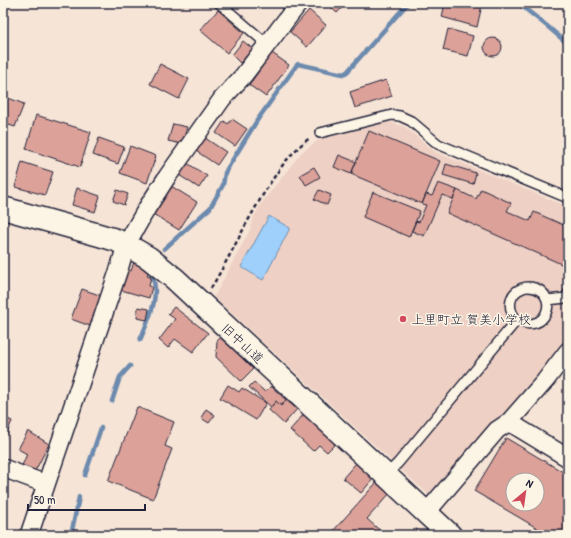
<svg xmlns="http://www.w3.org/2000/svg" width="571" height="538" font-family="'Patrick Hand','Klee One',sans-serif">
  <rect width="100%" height="100%" fill="#f6e4d6"/>
  <filter id="ink" filterUnits="userSpaceOnUse"><feTurbulence type="fractalNoise" baseFrequency=".025" numOctaves="2"/><feDisplacementMap in="SourceGraphic" scale="8" xChannelSelector="R" yChannelSelector="G"/><feConvolveMatrix kernelMatrix="1 2 1 2 8 2 1 2 1" color-interpolation-filters="sRGB"/></filter>
  <g filter="url(#ink)">
    <!-- built -->
    <path fill="#eed0c4" d="M389,122L405,127L435,152L568,207V340L504,420L432,498L214,297L250,230L254,217L261,204L301,153L317,141L371,125Z"/>
    <!-- water -->
    <path fill="#9ed0fb" stroke="#6c8aae" d="M269,216L290,228L263,280L241,267Z"/>
    <g fill="none" stroke-linecap="round" stroke-linejoin="round">
      <!-- stream -->
      <path stroke="#6c8aae" stroke-width="4.5" d="M518,3L547,26L568,44
        M164,249L210,208L223,185L225,173L227,169L258,119L296,66L298,64L343,74L347,72L408,3
        M140,340C150,316 161,296 151,271
        M112,401L120,377L130,366
        M85,475L101,428
        M71,535L79,497"/>
    </g>
    <!-- building -->
    <path fill="#dca299" stroke="#22223b" fill-rule="evenodd" d="M326,3H346L337,13Z
      M445,3H474L482,5L477,27L442,17Z
      M218,10L244,33L227,53L200,30Z
      M309,10L326,25L307,47L290,32Z
      M448,29L473,36L468,56L443,50Z
      M484 47a9 9 0 1 1 18 0a9 9 0 1 1-18 0Z
      M243,41L253,49L240,63L232,55Z
      M272,53L289,65L266,97L249,85Z
      M160,64L189,79L179,99L150,84Z
      M386,80L392,96L355,108L350,92Z
      M3,96L24,104L15,127L3,123Z
      M36,115L91,132L80,167L26,149Z
      M232,119L247,129L235,146L216,133L224,121L228,124Z
      M173,124L187,127L182,144L168,141Z
      M369,131L440,161L422,204L351,174Z
      M99,138L124,147L118,164L93,155Z
      M205,138L226,152L217,165L196,151Z
      M130,146L156,156L147,183L120,173Z
      M339,155L356,162L351,174L334,167Z
      M22,162L53,172L45,195L15,187Z
      M187,163L207,176L199,188L179,175Z
      M446,164L476,173L473,184L443,175Z
      M314,167L320,177L306,185L300,175Z
      M438,183L457,190L453,199L442,195L424,236L412,231L416,221L419,222L426,205L422,204L426,194L432,196Z
      M171,186L197,202L179,230L153,214Z
      M77,188L100,196L95,212L72,205Z
      M481,189L511,203L507,211L530,221L534,212L568,227V267L447,213L457,190L476,199Z
      M117,190L128,194L124,205L113,201Z
      M319,190L331,195L327,205L314,199Z
      M373,192L420,211L409,237L363,217Z
      M134,262L150,266L147,276L151,277L149,286L152,287L149,298L121,290L126,269L131,271Z
      M82,289L102,296L90,326L71,319Z
      M138,307L149,309L147,320L137,318Z
      M174,307L208,333L193,352L175,339L168,348L159,340L175,319L168,314Z
      M221,337L253,369L241,381L216,357L217,341Z
      M254,382L265,392L271,386L286,400L281,406L276,401L271,407L249,387Z
      M228,385L239,392L242,388L266,403L256,420L220,398Z
      M286,400L297,409L284,424L269,410L276,401L281,406Z
      M137,407L174,422L165,446L172,449L153,499L108,481Z
      M206,409L215,415L209,423L201,418Z
      M304,414L336,443L327,452L319,445L313,451L290,430Z
      M3,417L12,421L4,440L3,439Z
      M28,431L49,444L34,473L21,468L27,454L18,449Z
      M506,438L568,475V535H549L474,491ZM513,480H537V504H513Z
      M356,463L374,478L361,493L343,478Z
      M377,482L390,493L367,519L385,535H340L334,530Z"/>
    <g fill="none" stroke-linecap="round" stroke-linejoin="round">
      <defs>
        <path id="service" d="M219,3L268,45
          M320,133L392,115L400,116L411,121L438,144L568,198
          M547,300L566,298L568,294
          M385,476L398,463L517,320C507,310 508,293 523,288C527,286 531,287 535,288C560,297 545,336 517,320"/>
        <path id="minor" d="M509,422L568,458
          M3,468L46,484
          M426,513L497,430L509,422L545,381L568,351
          M29,535L120,266L126,245L147,208L167,177L222,99L243,76L299,3"/>
        <path id="secondary" d="M3,208L99,235L116,240L137,251L149,258L175,279L450,535"/>
      </defs>
      <!-- service casing -->
      <use href="#service" stroke="#22223b" stroke-width="12"/>
      <!-- minor casing -->
      <use href="#minor" stroke="#22223b" stroke-width="20"/>
      <!-- secondary casing -->
      <use href="#secondary" stroke="#22223b" stroke-width="25"/>
      <!-- path -->
      <path stroke="#22223b" stroke-width="2.5" stroke-dasharray="4 3" stroke-linecap="butt" d="M211,288C223,268 234,247 245,226C261,198 283,156 310,138
        M412,535L417,529"/>
      <!-- service -->
      <use href="#service" stroke="#fcf5e5" stroke-width="9"/>
      <!-- minor -->
      <use href="#minor" stroke="#fcf5e5" stroke-width="17"/>
      <!-- secondary -->
      <use href="#secondary" stroke="#fcf5e5" stroke-width="22"/>
    </g>
  </g>
  <!-- markers -->
  <circle fill="#d1495b" stroke="#fcf5e5" stroke-width="1.5" cx="403" cy="319" r="4"/>
  <g text-anchor="middle" stroke-width="3" stroke-linejoin="round" paint-order="stroke">
    <!-- poi labels -->
    <g font-size="13" fill="#22223b" stroke="#fcf5e5" text-anchor="start">
      <text x="411" y="324">上里町立 賀美小学校</text>
    </g>
    <!-- street labels -->
    <g font-size="13" fill="#22223b" stroke="#fcf5e5">
      <text transform="translate(243 343) rotate(43)" y="5">旧中山道</text>
    </g>
  </g>
  <!-- margin -->
  <rect width="571" height="538" fill="none" stroke="#fcf5e5" stroke-width="16"/>
  <rect x="8" y="8" width="555" height="522" fill="none" stroke="#22223b" stroke-width="1.5" filter="url(#ink)"/>
  <!-- north arrow -->
  <g transform="translate(525 492) rotate(29)"><circle r="19" fill="#fcf5e5" stroke="#a5a1a1"/>
  <path d="M0-3L7 15L0 10L-7 15Z" fill="#d1495b"/>
  <text y="-6" font-size="11" font-weight="bold" text-anchor="middle" fill="#22223b">N</text>
  </g>
  <!-- scale -->
  <path d="M28 504v6h117v-6" fill="none" stroke="#22223b" stroke-width="2"/>
  <text x="34" y="504" font-size="12" fill="#22223b" stroke="#fcf5e5" stroke-width="3" paint-order="stroke">50 m</text>
</svg>
